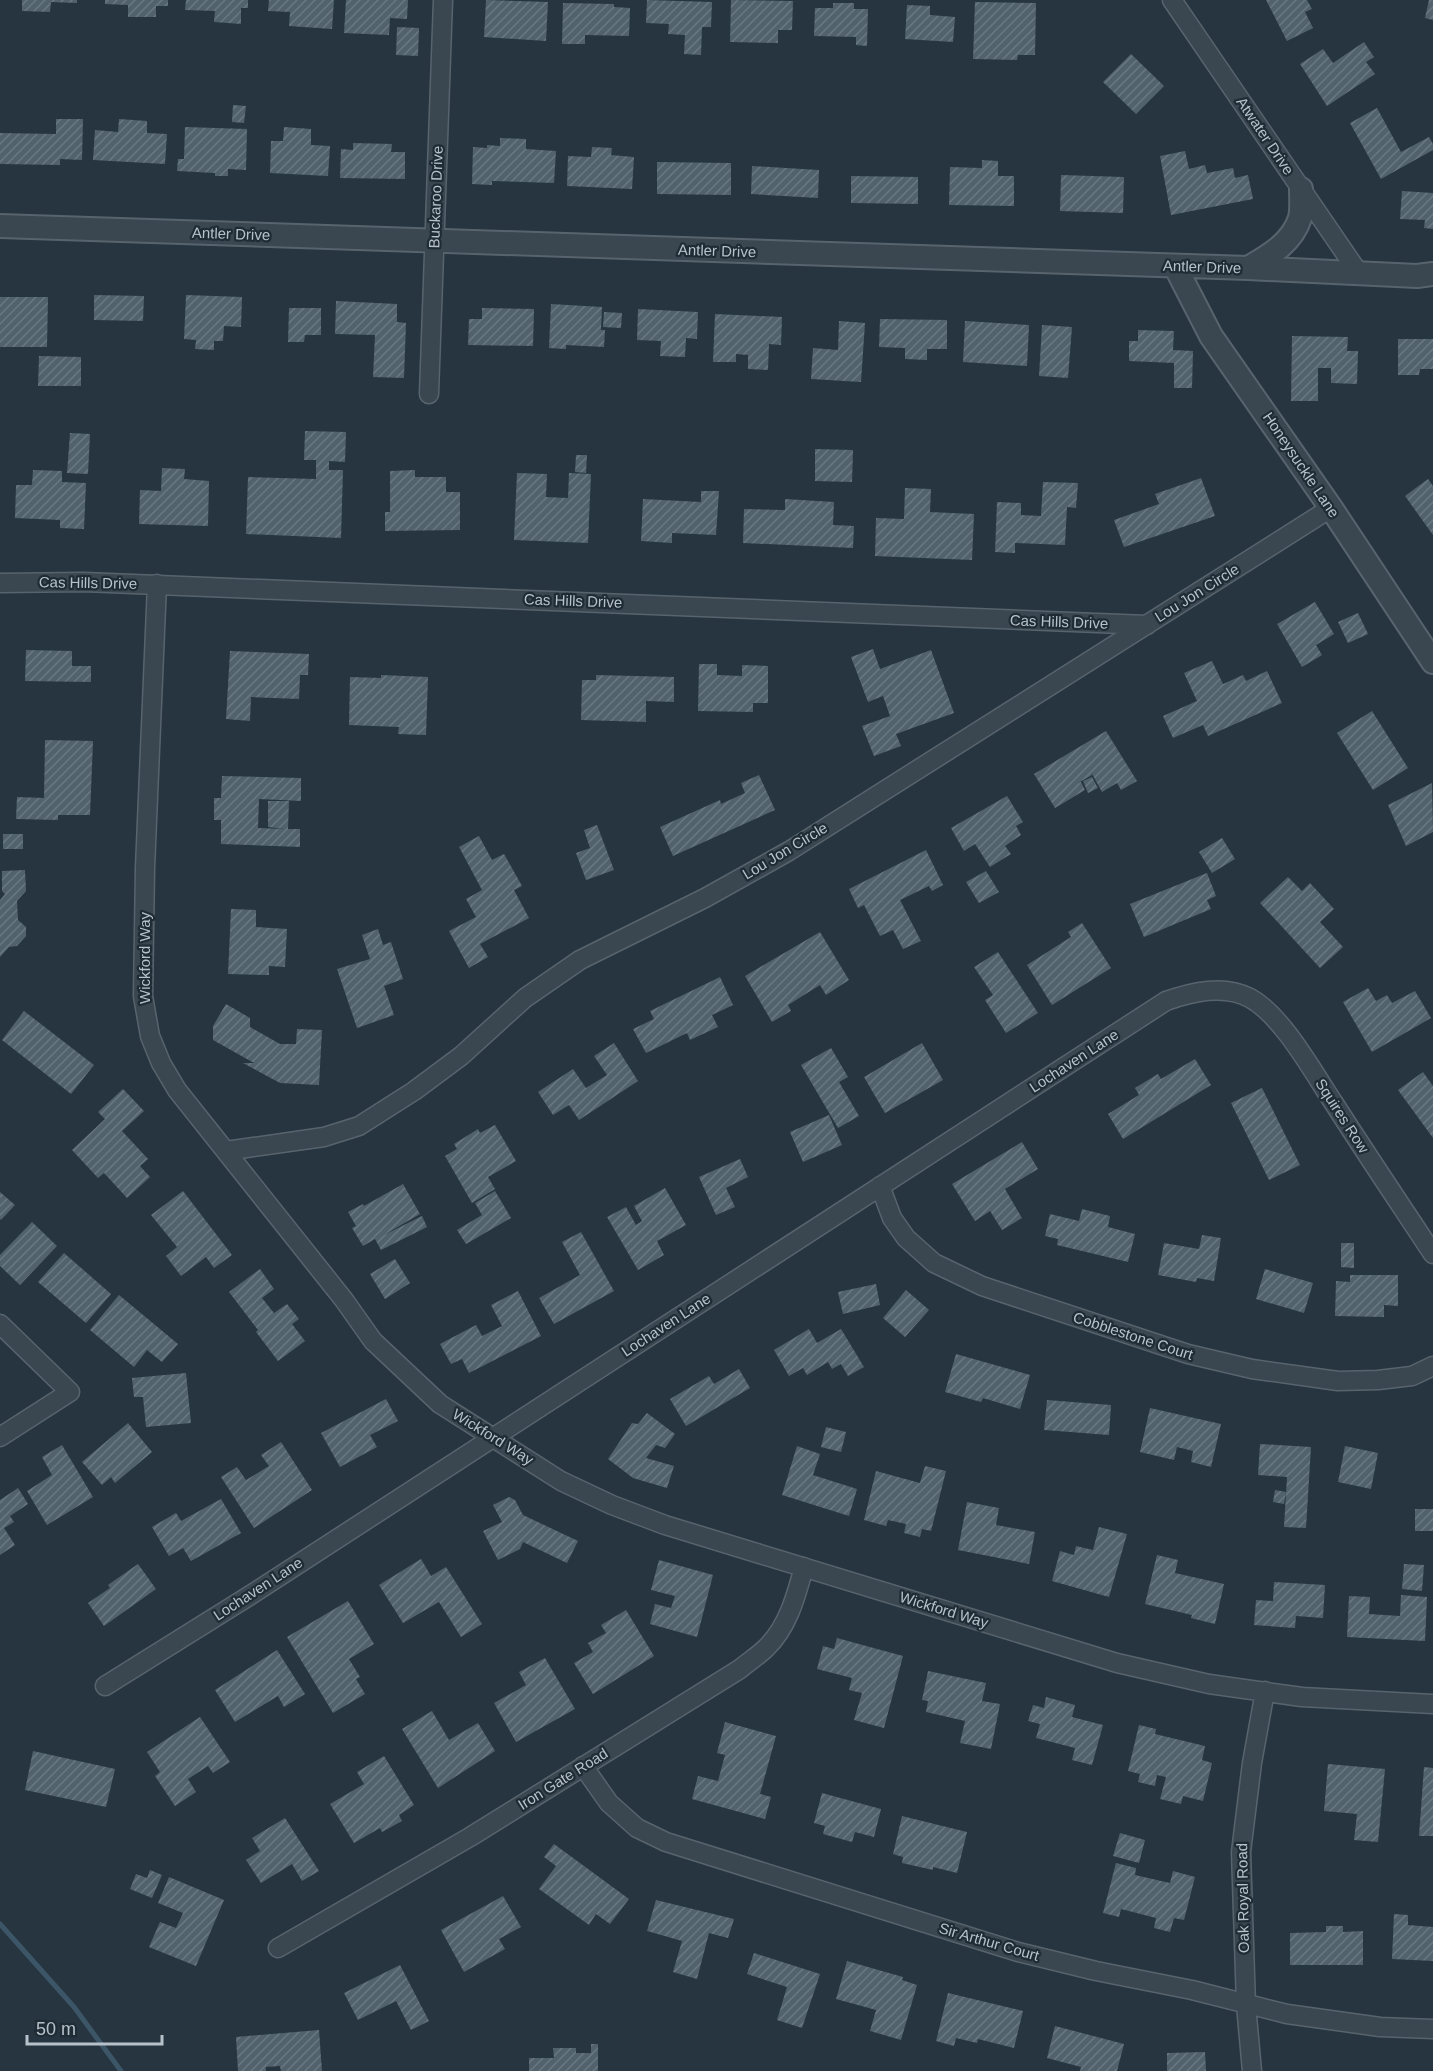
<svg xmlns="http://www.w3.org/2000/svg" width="1433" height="2071" font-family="Arial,sans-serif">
  <defs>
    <pattern id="building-hatch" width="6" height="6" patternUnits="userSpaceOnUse" patternTransform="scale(1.5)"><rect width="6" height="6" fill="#52626d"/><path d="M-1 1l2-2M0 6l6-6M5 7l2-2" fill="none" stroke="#697780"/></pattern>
  </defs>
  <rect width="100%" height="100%" fill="#263540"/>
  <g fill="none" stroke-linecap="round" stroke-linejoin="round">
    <!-- stream -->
    <path stroke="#3c5668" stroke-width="5" d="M0,1924L74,2007L121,2071"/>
  </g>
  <!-- building -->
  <path fill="url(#building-hatch)" d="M22,0H77V3L51,2L50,12L22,11Z
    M105,0H168V6H156V17H128V5L105,4Z
    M186,0H248V8H241V24L214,22L215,11L185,10Z
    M269,0H334L332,29L289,26L290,12L268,11Z
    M346,0H408L407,19L390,18L389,35L344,33Z
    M486,0L548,2L546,41L484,37Z
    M647,0L712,2L711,27H702L701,55L684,54L685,35L668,34L669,24L646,23Z
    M731,0L793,1L792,30H778V43L730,42Z
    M1266,0H1307L1312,9L1305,12L1313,28L1287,41Z
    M1429,0H1433V20L1425,18Z
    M975,2L1036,3L1035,55H1018L1017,60L973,59Z
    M563,3L614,4V7L630,8L629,36L585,35V44H562Z
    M833,3H854V9H868L867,46L856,45V37L814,36L815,8H833Z
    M907,5L930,6V15L955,17L953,42L905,39Z
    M397,27L419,28L418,56L396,55Z
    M1364,42L1374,57L1366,62L1375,74L1327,106L1300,64L1323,49L1333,63Z
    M1131,54L1164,86L1136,114L1103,82Z
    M233,105L246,106L244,123L232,122Z
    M1377,108L1401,152L1429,137L1433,144V150L1381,179L1350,123Z
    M56,119H83L82,160L60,159V165L0,164V133L56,134Z
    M119,119L147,121V133L167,134L165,164L93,160L95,130L118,132Z
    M185,127L247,129L246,170L228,169V176H215V173L177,171L178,159H184Z
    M284,127L311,129V145L330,146L328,176L270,173L271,141H283Z
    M500,138L526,139V149L556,151L554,183L492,181V185L472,184L473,147L487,148V145L500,146Z
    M353,143L392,144L391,152H405V179L340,178L341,149L353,150Z
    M592,147L612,148L611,155L634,157L632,189L567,186L568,156L591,157Z
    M1185,151L1189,169L1205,165L1207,173L1233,168L1235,178L1248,175L1253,199L1171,215L1160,156Z
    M982,160L998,161V176H1014V206L949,205L950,167L982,168Z
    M657,162L731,163V195L657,194Z
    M752,166L819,170L818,198L751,194Z
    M1061,175L1124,177L1123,213L1060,211Z
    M851,176L918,177V204L851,203Z
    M1402,191L1433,193V229L1424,228L1425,220L1400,219Z
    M94,295L144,296L143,321L94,320Z
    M186,295L242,297L241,327L224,326L223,341H214V350L195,349L196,340L184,339Z
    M0,297H48L47,347H0Z
    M336,301L397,304V322L406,323L404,378L373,377L375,335L335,334Z
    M551,304L602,307L601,330H605L604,347L566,345V349L549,348Z
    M289,308H321V335H305L304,342H288Z
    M482,308L534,309L533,346L468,345L469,319H482Z
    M638,309L698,312L697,339L686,338L685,357L660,356L661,341L637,340Z
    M604,312L622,313L621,328L603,327Z
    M715,314L782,317L781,345L769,344L768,370L748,369V355L736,354V362H713Z
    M880,319L947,320V349H927V360L905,359V348L879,347Z
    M839,321L865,323L861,382L811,379L813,348L838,350Z
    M965,321L1029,325L1027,366L963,362Z
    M1042,325L1072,327L1068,378L1039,376Z
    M1138,330L1174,331L1173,350L1193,351L1192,388H1174V363L1129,361V341H1138Z
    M1292,336L1348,337L1347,351H1358L1357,384L1331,383V368H1318V401H1291Z
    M1398,339H1433V369H1420L1419,375H1398Z
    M39,356L81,357V386H38Z
    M305,431L346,432L345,462L329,461V470H343L341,538L246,534L248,477L316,479V460H304Z
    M70,433L90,434L88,474L67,473Z
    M815,449L853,450L852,482L815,481Z
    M576,455H587L586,473L575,472Z
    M162,468L185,469L184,479L209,481L208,526L139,524L140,490L161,491Z
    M33,470L62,471V482L86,483L84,529L60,528V520L15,518L16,485H32Z
    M415,470V477H446V492H460V530L385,531V512H390V471Z
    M517,473L547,474L546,497L568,498L569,473L591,474L588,543L514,540Z
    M1201,478L1215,516L1124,547L1114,520L1159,504L1155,494Z
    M1428,479L1433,486V535L1405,496Z
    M1043,482L1078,483L1076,508L1067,507L1065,545L1015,543V553L995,552L997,502L1021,503V515L1041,516Z
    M905,488L931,489L930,512L974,514L972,560L875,556L876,518L904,519Z
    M701,491H719L716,535L672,533V543L641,541L643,499L701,502Z
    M785,499L834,502L833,525L854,526L853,548L743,543L744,509L785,510Z
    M1315,602L1334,634L1316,645L1322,655L1302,667L1277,624Z
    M1358,613L1368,634L1348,643L1338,622Z
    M873,649L880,669L931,650L954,713L896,734L901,746L874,756L862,726L890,716L883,696L868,702L851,657Z
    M26,650L72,651V666H91V682L25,681Z
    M230,651L309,654L308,675H300L299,699L251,697L250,721L226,719Z
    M1212,661L1223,684L1243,675L1246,681L1267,671L1282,703L1208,736L1203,725L1173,738L1163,716L1197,701L1184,673Z
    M699,664H717V675L742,676V665L768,666V703H753V712L698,711Z
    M381,675L428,677L426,735L398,734L399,727L349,725L350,677L381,678Z
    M596,675L674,677V702L646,701V722L581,720L582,680H596Z
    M1372,711L1408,768L1373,790L1337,733Z
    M1106,731L1137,781L1121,790L1117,783L1102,792L1091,772L1092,775L1078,783L1081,782L1085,790L1055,808L1034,774Z
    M45,740L93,741L90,815H58V820L16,819L17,797L44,798Z
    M759,775L775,810L673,856L660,827L720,800L721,804L745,793L741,783Z
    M222,776L301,778V801L259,799L258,828L285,829L268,827V801H289L288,829H300V847L221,844V820H214V798H221Z
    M1092,777L1098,788L1088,793L1083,781Z
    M1432,783L1433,832L1406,846L1388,805Z
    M1007,796L1023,822L1016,826L1021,835L1005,846L1011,854L990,867L975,844L964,851L951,828Z
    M597,825L614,870L586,880L576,853L590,848L584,830Z
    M3,834H23V849H3Z
    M479,836L492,860L504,854L522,886L514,890L529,918L480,944L488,957L469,968L449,931L476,917L466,899L482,890L459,847Z
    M1222,838L1235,859L1212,873L1199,852Z
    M926,850L943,885L932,891L929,886L900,900L921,941L903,949L893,930L880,936L864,905L858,908L849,889Z
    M25,870L26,891L17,901L18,920L26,927V936L17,946L9,947L0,957V900L5,894L2,891V871Z
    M986,871L999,892L979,903L966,882Z
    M1207,873L1216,896L1207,900L1211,909L1144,937L1130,904Z
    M1288,877L1302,891L1310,883L1334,909L1320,922L1343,947L1320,968L1260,903Z
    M231,909L256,910V927L287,929L285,967L269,966V975L228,974Z
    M1082,923L1111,968L1052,1005L1027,965L1071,937L1068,932Z
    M378,929L383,945L391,942L403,979L384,986L394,1015L357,1028L337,969L370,959L362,935Z
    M820,932L849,980L826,995L820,985L788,1005L791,1011L772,1022L745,976Z
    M998,952L1038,1013L1006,1033L985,1000L993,995L974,967Z
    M720,977L733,1005L712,1015L718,1027L690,1040L687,1033L646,1053L633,1029L654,1019L650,1011Z
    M1368,988L1376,1001L1387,995L1392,1003L1415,991L1431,1018L1372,1052L1343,1002Z
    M226,1004L250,1018V1027L280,1044H296L297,1029L322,1030L319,1085L280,1083L243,1063H254L213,1040V1026Z
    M24,1011L94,1065L71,1094L2,1040Z
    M614,1043L638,1081L579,1120L569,1105L553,1115L538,1092L573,1069L586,1088L607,1075L594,1056Z
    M922,1043L943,1080L885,1113L864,1077Z
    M831,1048L848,1077L839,1082L859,1116L838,1128L801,1065Z
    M1195,1059L1211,1085L1123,1139L1108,1114L1139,1095L1135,1088L1158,1074L1161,1079Z
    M1423,1072L1433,1086V1138L1398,1090Z
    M1262,1088L1300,1165L1269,1180L1231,1103Z
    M123,1089L144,1111L122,1131L148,1159L140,1166L150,1177L127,1198L104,1173L98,1178L72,1150L105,1119L98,1112Z
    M829,1115L842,1145L803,1162L790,1132Z
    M495,1125L516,1161L488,1177L495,1189L472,1203L445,1156L457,1149L454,1144L478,1129L480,1133Z
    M1022,1142L1038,1169L1005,1189L1022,1218L1002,1230L990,1211L975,1221L952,1184Z
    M740,1159L748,1177L726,1188L735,1207L716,1215L699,1177Z
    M403,1184L420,1214L382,1236L422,1216L427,1227L381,1250L375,1239L363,1246L352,1228L356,1226L348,1212L363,1204L364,1206Z
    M665,1188L686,1225L657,1241L664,1255L638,1270L607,1217L626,1207L636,1225L642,1221L634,1206Z
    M183,1191L232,1255L214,1268L206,1257L181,1276L166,1256L177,1247L151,1215Z
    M495,1191L511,1218L466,1244L457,1230L482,1215L475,1203Z
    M0,1192L15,1205L1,1220L0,1219Z
    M1082,1209L1110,1216L1108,1227L1135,1234L1128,1262L1057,1245L1058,1239L1045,1236L1050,1214L1079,1221Z
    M32,1222L57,1246L20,1285L0,1266V1255Z
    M581,1232L614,1291L554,1324L539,1298L580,1275L562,1242Z
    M1202,1235L1221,1238L1214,1281L1197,1278L1196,1282L1158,1275L1164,1243L1199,1249Z
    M1341,1243H1354V1268L1341,1267Z
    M64,1253L111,1294L86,1323L38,1282Z
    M395,1259L410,1283L385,1299L370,1274Z
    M260,1269L274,1289L262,1298L274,1313L287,1304L299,1319L292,1324L305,1341L278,1361L256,1332L258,1330L229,1292Z
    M1265,1269L1313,1283L1304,1313L1256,1299Z
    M1350,1275H1398V1306L1384,1305V1317L1335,1316L1336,1281L1350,1282Z
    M876,1284L880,1305L843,1314L838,1292Z
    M906,1290L929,1310L905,1337L883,1318Z
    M518,1291L541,1336L469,1373L462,1359L451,1364L440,1344L476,1325L482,1336L502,1326L491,1305Z
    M119,1295L178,1344L162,1362L147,1350L134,1367L90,1330Z
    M809,1329L817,1343L841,1329L864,1367L848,1376L841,1364L832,1369L828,1362L807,1375L803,1368L789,1376L774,1350Z
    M956,1354L1030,1375L1020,1409L983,1398L981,1402L945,1392Z
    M739,1369L750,1388L686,1426L670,1399L709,1376L714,1384Z
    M186,1373L191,1423L146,1427L143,1397H134L132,1378Z
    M386,1399L398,1421L370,1435L377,1447L340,1467L321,1433Z
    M1047,1400L1111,1405L1109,1435L1044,1430Z
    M1150,1408L1221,1424L1211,1467L1191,1462L1193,1451L1177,1447L1174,1460L1140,1452Z
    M647,1413L675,1434L665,1448L656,1445L646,1458L674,1466L667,1488L633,1478L608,1459L632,1423L638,1424Z
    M128,1423L152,1452L115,1483L111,1477L102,1485L82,1462Z
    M826,1427L846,1432L841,1452L821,1447Z
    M281,1442L312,1490L254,1528L221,1477L237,1467L246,1480L269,1466L261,1455Z
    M1260,1444L1311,1447L1306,1528L1284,1527L1287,1477L1258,1475Z
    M62,1445L93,1497L47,1525L27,1491L52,1475L42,1457Z
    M797,1446L820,1454L813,1475L857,1489L849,1516L782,1495Z
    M1345,1446L1378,1453L1371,1489L1338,1482Z
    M925,1466L946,1471L931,1531L922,1529L920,1537L904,1533L906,1524L888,1520L886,1526L864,1520L876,1471L920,1483Z
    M18,1488L28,1504L10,1516L14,1522L4,1528L15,1545L0,1555V1500Z
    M1275,1490L1286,1492L1284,1504L1273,1502Z
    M509,1497L515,1500L523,1515L578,1541L567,1563L523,1542L520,1549L498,1560L483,1531L502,1522L493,1505Z
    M221,1499L241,1533L191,1561L183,1548L169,1556L152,1527L176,1513L181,1521Z
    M967,1502L999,1508L996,1525L1035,1532L1029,1564L958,1550Z
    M1415,1509H1433V1531H1415Z
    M1099,1527L1127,1534L1109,1597L1052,1581L1060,1551L1074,1555L1076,1546L1093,1550Z
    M1157,1555L1178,1560L1175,1573L1224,1584L1215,1624L1191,1618L1192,1615L1145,1604Z
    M421,1559L431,1576L446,1567L482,1624L461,1637L439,1602L403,1623L379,1585Z
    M659,1560L713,1575L697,1637L650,1624L655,1604L671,1608L675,1596L651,1590Z
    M138,1564L156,1589L104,1626L88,1603L110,1588L108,1585Z
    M1404,1564L1424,1565L1422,1591L1402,1589Z
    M1274,1582L1325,1585L1323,1618L1296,1616L1295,1628L1254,1625L1256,1600L1273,1601Z
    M1401,1595L1427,1597L1425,1641L1347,1637L1349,1596L1370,1597L1369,1614L1400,1616Z
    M348,1601L374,1644L349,1659L360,1677L356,1679L365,1694L333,1713L287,1637Z
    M626,1610L654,1656L593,1694L574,1663L593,1652L588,1643L606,1633L601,1625Z
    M837,1638L903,1656L884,1728L854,1720L862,1693L849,1690L852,1678L817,1669L823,1646L834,1649Z
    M277,1650L305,1694L284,1707L278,1696L235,1722L215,1690Z
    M545,1658L575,1709L516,1742L494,1703L526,1685L519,1672Z
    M928,1671L986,1683L982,1701L1000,1704L991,1749L960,1743L965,1721L926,1712L928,1701L922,1700Z
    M1046,1697L1075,1705L1072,1717L1103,1725L1092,1765L1072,1760L1075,1748L1036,1738L1040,1724L1028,1721L1033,1705L1044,1708Z
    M432,1711L449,1740L478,1723L495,1751L438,1788L402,1729Z
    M200,1717L230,1762L213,1773L208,1766L188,1779L196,1792L175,1806L155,1776L160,1772L147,1752Z
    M725,1722L776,1736L760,1794L771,1797L765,1819L692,1799L698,1776L718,1781L725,1755L717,1753Z
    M1139,1725L1156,1729L1155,1734L1205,1746L1202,1760L1212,1763L1203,1801L1183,1796L1181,1804L1160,1799L1166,1777L1157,1775L1155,1786L1138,1782L1140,1774L1128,1771Z
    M33,1751L115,1769L106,1807L25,1790Z
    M384,1756L414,1805L399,1815L402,1821L382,1832L380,1828L354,1843L330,1804L364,1784L357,1772Z
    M1328,1764L1385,1769L1378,1842L1354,1840L1357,1814L1324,1811Z
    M1424,1767L1433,1768V1836H1419Z
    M822,1793L881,1809L874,1837L855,1832L852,1842L823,1834L825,1826L814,1823Z
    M902,1816L967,1832L957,1873L933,1867V1870L902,1863L903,1857L893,1854Z
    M285,1818L319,1871L302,1881L292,1864L261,1883L246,1860L260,1851L252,1838Z
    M1120,1833L1145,1840L1139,1863L1113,1856Z
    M554,1844L629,1899L610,1924L596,1914L589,1925L539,1889L556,1866L544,1857Z
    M1116,1863L1136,1868L1135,1875L1170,1883L1173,1871L1195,1877L1184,1920L1174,1918L1170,1932L1154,1928L1156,1918L1121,1909L1119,1917L1103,1913Z
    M150,1870L162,1875L152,1898L130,1889L136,1874L147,1878Z
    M169,1877L224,1900L196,1966L149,1947L160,1922L176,1928L183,1913L158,1903Z
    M503,1896L521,1927L499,1939L505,1949L464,1972L441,1930Z
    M656,1900L734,1919L728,1938L709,1933L697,1979L673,1972L682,1941L647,1931Z
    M1394,1914L1408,1915V1925L1433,1927V1961L1392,1959Z
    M1326,1926H1343V1932L1363,1931V1965H1290V1933L1326,1932Z
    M754,1953L820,1974L802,2028L777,2020L787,1987L747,1974Z
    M847,1961L903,1977L902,1980L917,1985L901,2040L870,2031L876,2010L836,1999Z
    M400,1965L429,2021L411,2030L396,2001L358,2020L344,1993Z
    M948,1993L1023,2011L1014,2048L978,2039L977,2043L956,2038L954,2046L936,2041Z
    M1055,2026L1124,2044L1117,2071H1080L1081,2067L1047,2058Z
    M319,2030L322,2071H281L280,2066L266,2067V2071H238L236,2037Z
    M591,2044H598V2071H529V2058H554L553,2048H576V2053H591Z
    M1205,2052L1206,2071H1167V2053Z"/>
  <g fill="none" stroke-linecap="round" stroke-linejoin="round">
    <defs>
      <path id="minor" d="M1172,0L1358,272
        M429,394L443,0
        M0,583L84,582L1147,625
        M157,584L145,868L143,996L150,1036L161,1063L177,1090L344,1300L373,1341L440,1404L561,1481L612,1505L665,1525L1117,1663L1209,1684L1302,1697L1433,1704
        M226,1151L324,1137L359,1126L414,1091L461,1056L525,998L580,960L705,898L789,851L1331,508
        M880,1186L892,1218L906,1238L934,1263L982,1286L1188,1354L1252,1369L1338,1381L1378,1380L1412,1376L1433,1366
        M0,1324L70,1392L0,1437
        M105,1686L249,1596L1166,1001C1192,992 1224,984 1250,998C1283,1016 1314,1074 1335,1105C1367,1155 1400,1204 1433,1254
        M583,1766L609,1803L637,1828L666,1842L1018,1952L1096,1971L1192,1990L1287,2014L1380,2027L1433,2029
        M278,1948L470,1837L740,1669C748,1662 758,1656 766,1648C788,1627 796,1596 804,1567
        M1252,2071L1246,2005L1241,1852L1252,1763L1265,1691"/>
      <path id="tertiary" d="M0,226L1248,268L1417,276L1433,274
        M1175,266L1211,336L1331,508L1433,662
        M1248,268C1269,256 1292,243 1300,218C1302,210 1301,198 1301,189"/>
    </defs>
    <!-- minor casing -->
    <use href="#minor" stroke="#58646d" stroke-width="21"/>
    <!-- tertiary casing -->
    <use href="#tertiary" stroke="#58646d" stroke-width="26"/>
    <!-- minor -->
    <use href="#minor" stroke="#3a4650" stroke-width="18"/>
    <!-- tertiary -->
    <use href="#tertiary" stroke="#3a4650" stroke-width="22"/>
  </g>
  <g text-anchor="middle" stroke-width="4.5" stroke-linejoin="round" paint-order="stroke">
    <!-- street labels -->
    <g font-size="15" fill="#b7c1ca" stroke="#1f2c35">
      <text transform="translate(1265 136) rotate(56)" y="5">Atwater Drive</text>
      <text transform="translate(436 197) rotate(-88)" y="5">Buckaroo Drive</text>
      <text transform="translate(231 234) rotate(2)" y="5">Antler Drive</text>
      <text transform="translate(717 251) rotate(2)" y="5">Antler Drive</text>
      <text transform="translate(1202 267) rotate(2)" y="5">Antler Drive</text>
      <text transform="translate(1301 465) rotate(56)" y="5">Honeysuckle Lane</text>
      <text transform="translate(88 583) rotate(1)" y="5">Cas Hills Drive</text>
      <text transform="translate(1197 593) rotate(-32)" y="5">Lou Jon Circle</text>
      <text transform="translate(573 601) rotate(2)" y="5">Cas Hills Drive</text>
      <text transform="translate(1059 622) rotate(2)" y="5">Cas Hills Drive</text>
      <text transform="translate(785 851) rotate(-31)" y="5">Lou Jon Circle</text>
      <text transform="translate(145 958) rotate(-90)" y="5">Wickford Way</text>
      <text transform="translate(1074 1061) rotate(-33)" y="5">Lochaven Lane</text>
      <text transform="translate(1342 1116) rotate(57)" y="5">Squires Row</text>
      <text transform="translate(666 1325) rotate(-33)" y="5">Lochaven Lane</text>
      <text transform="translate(1133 1336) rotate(18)" y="5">Cobblestone Court</text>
      <text transform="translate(493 1437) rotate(32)" y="5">Wickford Way</text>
      <text transform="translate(258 1589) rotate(-33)" y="5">Lochaven Lane</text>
      <text transform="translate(944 1610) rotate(17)" y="5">Wickford Way</text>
      <text transform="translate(563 1779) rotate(-32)" y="5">Iron Gate Road</text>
      <text transform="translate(1243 1898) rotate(-91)" y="5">Oak Royal Road</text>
      <text transform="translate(989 1942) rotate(16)" y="5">Sir Arthur Court</text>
    </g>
  </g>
  <!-- scale -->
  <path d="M27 2035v9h135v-9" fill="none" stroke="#b7c1ca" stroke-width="3"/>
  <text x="36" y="2035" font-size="18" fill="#b7c1ca" stroke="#1f2c35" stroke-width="4.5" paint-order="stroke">50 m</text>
</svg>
